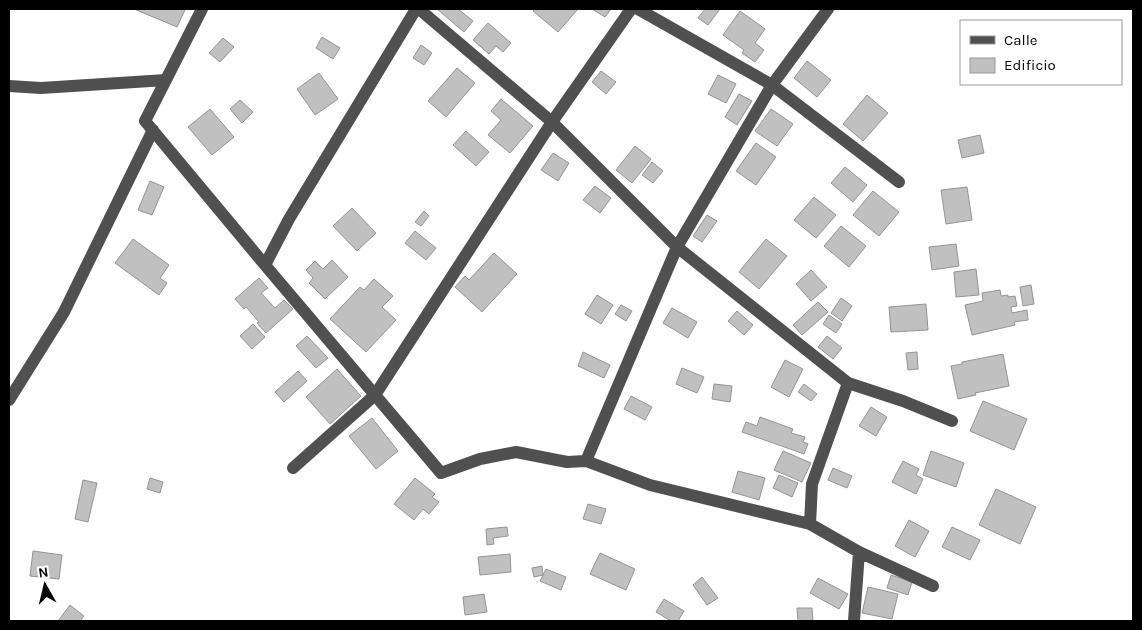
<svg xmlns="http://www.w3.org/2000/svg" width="1142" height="630" font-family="Karla,sans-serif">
  <rect width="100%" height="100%" fill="#fff"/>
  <!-- building -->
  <path fill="#c0c0c0" stroke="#949494" d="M134,9H183L185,10L177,27Z
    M437,9H458L473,21L464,32Z
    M535,9H578L558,32L533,11Z
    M592,9H611L605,17Z
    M705,9H720L708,25L698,18Z
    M740,11L765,29L755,43L764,50L755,62L742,53L744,50L723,35Z
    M488,23L511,43L503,52L496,46L489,54L473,40Z
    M322,37L340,48L333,59L316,48Z
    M223,38L234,47L220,62L209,53Z
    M421,45L432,53L424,65L413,58Z
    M807,61L831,80L817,97L794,78Z
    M457,68L475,83L446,117L428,101Z
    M601,71L616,82L606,94L592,82Z
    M319,73L338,99L315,115L297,89Z
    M718,75L736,84L726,103L708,94Z
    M739,94L752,101L737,125L725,117Z
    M867,95L888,113L863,141L843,124Z
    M501,99L533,126L510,153L488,135L501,120L491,111Z
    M240,100L253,112L242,123L230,109Z
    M210,109L234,137L212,155L188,127Z
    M771,109L793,124L777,146L755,131Z
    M466,131L489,152L476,166L453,145Z
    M980,135L984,153L962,158L958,140Z
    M756,143L776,157L756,185L736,171Z
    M635,146L651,159L632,183L616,170Z
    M553,153L569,163L558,181L541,170Z
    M652,162L663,171L653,183L642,175Z
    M845,167L867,185L853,202L831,183Z
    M150,181L164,187L152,215L138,210Z
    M595,186L611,198L600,213L583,200Z
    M967,187L972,220L946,224L941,190Z
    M873,191L899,212L879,236L853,215Z
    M814,197L836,215L816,238L794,220Z
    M352,208L376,233L357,251L333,226Z
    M424,211L429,216L421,226L415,222Z
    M707,215L717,221L702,242L693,236Z
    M841,226L866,246L849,267L824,246Z
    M415,231L436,248L426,260L405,243Z
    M133,239L169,265L160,278L167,283L159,295L115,263Z
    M766,239L787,256L759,289L739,272Z
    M956,244L959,266L932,270L929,247Z
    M494,253L517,274L482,312L455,287L465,276L469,280Z
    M332,260L348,277L325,299L309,283L313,278L306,270L315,261L323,269Z
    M976,269L979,295L956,297L954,272Z
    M811,270L827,287L811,301L796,284Z
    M259,278L268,288L261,293L275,308L284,300L293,309L266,333L257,323L259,322L246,307L244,309L235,299Z
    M374,279L393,296L382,307L396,320L366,352L330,319L360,287L364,290Z
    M1031,285L1034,304L1023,306L1020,287Z
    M1000,290L1001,296L1008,295V297L1015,296L1017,306L1011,307L1012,313L1027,310L1028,320L1014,322L1015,325L972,335L965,305L983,301L982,293Z
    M597,295L613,305L601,324L585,314Z
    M841,298L852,306L842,321L831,313Z
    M818,302L828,312L802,335L793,325Z
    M926,304L928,330L891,332L889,307Z
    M621,305L632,311L626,321L615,314Z
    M672,308L697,322L688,338L663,323Z
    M737,311L753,325L744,335L728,321Z
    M829,315L842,324L836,333L823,324Z
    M253,324L265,337L252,349L240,336Z
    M307,336L328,358L316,368L296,346Z
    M827,336L842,348L833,359L818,347Z
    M583,352L610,365L604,378L578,366Z
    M917,352L918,369L908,370L906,353Z
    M1003,354L1009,386L975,393L976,395L958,399L951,366L962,364V362Z
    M785,360L803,369L789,397L771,387Z
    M682,368L704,377L697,393L676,384Z
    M337,369L361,396L330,424L306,397Z
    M298,371L307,381L284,402L275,392Z
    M714,384L732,386L730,402L712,399Z
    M804,384L817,394L811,401L798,392Z
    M631,396L652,407L645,420L624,409Z
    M983,401L1027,419L1014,450L970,431Z
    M871,407L887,417L876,436L859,426Z
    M760,417L793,429L791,433L805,437L803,442L808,444L804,454L742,432L746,422L757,426Z
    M372,418L398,451L376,469L349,436Z
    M783,451L811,463L802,482L774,470Z
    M931,451L964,463L956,487L923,475Z
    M903,461L919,469L916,475L923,479L916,494L892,482Z
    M833,468L852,476L847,488L828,480Z
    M738,471L765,478L759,500L732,492Z
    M779,475L798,483L792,497L773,488Z
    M150,478L163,482L160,493L147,489Z
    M415,478L435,494L432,497L439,502L429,514L423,509L414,520L394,504Z
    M83,480L97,483L88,522L75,519Z
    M996,489L1036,507L1020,544L979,525Z
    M588,504L606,509L601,524L583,519Z
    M909,520L929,531L915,557L895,546Z
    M507,527L508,536L493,538L494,544L487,545L486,529Z
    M952,527L980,540L970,560L942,547Z
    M33,551L62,555L59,579L30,576Z
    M600,553L635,569L626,590L590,574Z
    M510,554L511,572L480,575L478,557Z
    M542,566L543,575L534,577L532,568Z
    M546,569L566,577L561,590L540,581Z
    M891,575L912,582L908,595L887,588Z
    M702,577L718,598L707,605L693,585Z
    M818,578L848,594L839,609L810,593Z
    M868,587L898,594L892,619L862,613Z
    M484,594L487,612L465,615L463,597Z
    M664,599L684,611L678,621H671L656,612Z
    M70,605L84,616L80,621H58Z
    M797,608H812L813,621H798Z"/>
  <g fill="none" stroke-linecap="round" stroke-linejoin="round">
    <!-- minor -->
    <path stroke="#505050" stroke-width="12" d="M202,9L145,121L265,265L441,473L480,459L516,452L567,462L586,461L650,485L810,524
      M419,9L552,122L677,247L848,383L903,401L952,421
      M638,9L772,85L899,182
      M9,86L41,88L166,80
      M265,265L289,219L416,9
      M848,383L812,484L810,524L859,552L933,586
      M9,400L64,312L153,130
      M586,461L677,247L772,85L828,9
      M293,468L375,395L552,122L631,9
      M854,621L859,552"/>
  </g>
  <!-- border -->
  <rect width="1142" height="630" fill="none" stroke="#000000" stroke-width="20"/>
  <!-- legend -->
  <rect x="960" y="20" width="162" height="65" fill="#ffffff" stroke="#999999"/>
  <rect x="970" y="36" width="25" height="8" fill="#505050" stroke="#999999"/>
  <text x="1004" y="45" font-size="15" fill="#000000">Calle</text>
  <rect x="970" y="58" width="25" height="15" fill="#c0c0c0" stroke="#999999"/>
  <text x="1004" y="70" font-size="15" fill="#000000">Edificio</text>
  <!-- north arrow -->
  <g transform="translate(45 585) rotate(352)" stroke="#ffffff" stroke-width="4" paint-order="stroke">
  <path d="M0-4L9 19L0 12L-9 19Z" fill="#000000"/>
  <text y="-8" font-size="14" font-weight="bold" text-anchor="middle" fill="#000000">N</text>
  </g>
</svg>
